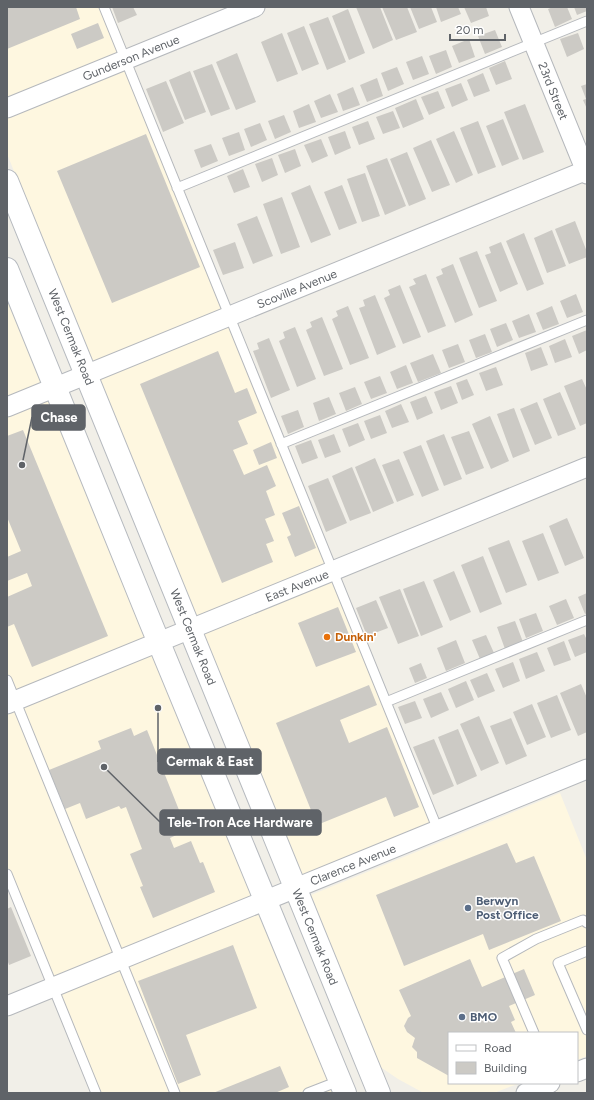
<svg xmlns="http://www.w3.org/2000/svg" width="594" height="1100" font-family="Figtree,sans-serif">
  <rect width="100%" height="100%" fill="#f1efe8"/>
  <!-- commercial -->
  <path fill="#fef7e0" d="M7,7H110L440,826L304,880L7,154Z
    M7,276L339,1093H92L7,886Z
    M560,793L587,860V1056L577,1060V1033H449V1083H520L494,1093L422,1092L398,1079L379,1066L311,895Z"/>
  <!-- building -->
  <path fill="#cccac5" d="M7,7H76L80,19L7,49Z
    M112,7H133L137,15L118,23Z
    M356,7H380L393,40L373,49Z
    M382,7H407L417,32L396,40Z
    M410,7H431L437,22L419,29Z
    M436,7H458L461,14L441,22Z
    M464,7H486L489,16L471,23Z
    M553,7H567L572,19L555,27L548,9Z
    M574,7H587V11L577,15Z
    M348,9L365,53L349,60L332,16Z
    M328,17L346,62L327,70L309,24Z
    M98,23L104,38L77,49L71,34Z
    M304,26L319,64L302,71L287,33Z
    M495,30L502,47L485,54L478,36Z
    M282,33L298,74L277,82L261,42Z
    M578,33L584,49L567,57L560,39Z
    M469,39L475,57L459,63L452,46Z
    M446,50L452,67L436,74L429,56Z
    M237,53L256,102L236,110L216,62Z
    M422,56L429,74L413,80L406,62Z
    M505,61L512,79L496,85L489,68Z
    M212,64L230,109L211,116L193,71Z
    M397,67L404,84L388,91L381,73Z
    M190,71L206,112L185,120L169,80Z
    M483,73L490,91L474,97L467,80Z
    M377,78L383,96L367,102L360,85Z
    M166,81L184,123L163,132L146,89Z
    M461,83L468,100L452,107L445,89Z
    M587,84V109L583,100L586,99L581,86Z
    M353,87L360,105L343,111L337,94Z
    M438,91L445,108L429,115L421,97Z
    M330,94L338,112L321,118L314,101Z
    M416,99L424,119L403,128L395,108Z
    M309,104L316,122L299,128L293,111Z
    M525,104L544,152L523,160L504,112Z
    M393,111L400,128L383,134L376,117Z
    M284,115L291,132L275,139L268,121Z
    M503,119L519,159L502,166L486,126Z
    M368,121L375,139L359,145L352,127Z
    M478,121L496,167L478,174L460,128Z
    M260,123L267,140L251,147L244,129Z
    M345,131L351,148L335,155L328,137Z
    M454,131L473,175L456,183L436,139Z
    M239,132L245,150L229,156L222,138Z
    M146,134L200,267L112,303L57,171Z
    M321,139L328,156L312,163L304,145Z
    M431,140L450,185L432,192L413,148Z
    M211,144L218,161L201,168L194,150Z
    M295,149L301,166L285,173L278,155Z
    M407,152L426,199L409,206L390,159Z
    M272,158L278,175L262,182L255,164Z
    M387,158L406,206L385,215L366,166Z
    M243,169L250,187L234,193L227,176Z
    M365,173L380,216L362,222L347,179Z
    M310,185L331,235L311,243L291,193Z
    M342,185L357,223L339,230L324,192Z
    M282,197L300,247L281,254L263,204Z
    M257,216L273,256L253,264L237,224Z
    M575,221L587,252V257L569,264L555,229Z
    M552,230L566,266L547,273L534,238Z
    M524,233L544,284L527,291L506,241Z
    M235,242L244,268L223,275L213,250Z
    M501,242L518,284L500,292L485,255L491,253L489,247Z
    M477,251L497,301L479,308L459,258Z
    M453,264L473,315L455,323L436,277L443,274L441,269Z
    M426,274L446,326L428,333L409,287L416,284L413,279Z
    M400,285L421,337L403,344L384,298L390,295L388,290Z
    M576,294L583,312L567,318L560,301Z
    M375,295L396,347L377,355L359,308L365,306L363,300Z
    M348,306L369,358L350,365L332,319L338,316L336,311Z
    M552,306L559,324L543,330L536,313Z
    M529,314L536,332L519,338L512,321Z
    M322,317L343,369L324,376L306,330L312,327L310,322Z
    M506,323L513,340L497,347L490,329Z
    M295,327L316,379L297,387L279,341L285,338L283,332Z
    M587,330V350L579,354L572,336Z
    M485,334L492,352L476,358L469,340Z
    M269,338L290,390L271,398L253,351L259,349L257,343Z
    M565,339L572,357L555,363L549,346Z
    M458,344L465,362L449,368L442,350Z
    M541,347L548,365L531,371L525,353Z
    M218,351L235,393L247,388L257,413L238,421L248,444L233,450L244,475L267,465L276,486L266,491L275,515L265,519L274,541L266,544L273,562L222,583L140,384Z
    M433,354L441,373L418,382L410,363Z
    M406,365L413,383L397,389L390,372Z
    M496,367L503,385L486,391L479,373Z
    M380,376L387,393L371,399L364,382Z
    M467,379L474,395L462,400L456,383Z
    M582,379L587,390V423L580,426L564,386Z
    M451,386L458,403L441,410L434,392Z
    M355,387L362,404L346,411L339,393Z
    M560,392L576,429L558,436L543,399Z
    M426,396L433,413L417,420L410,402Z
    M329,397L336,414L319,421L313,403Z
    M537,402L552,438L535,445L520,409Z
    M401,404L409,422L392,428L385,411Z
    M514,408L530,451L513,458L497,414Z
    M298,410L304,427L288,434L281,416Z
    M380,415L387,433L371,439L364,421Z
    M490,416L509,461L491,469L472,424Z
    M358,423L365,440L349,447L342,429Z
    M23,430L108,636L32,667L14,624L7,627V597L32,586L27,573L7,581V557L21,551L7,517V436Z
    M469,431L484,468L466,475L451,437Z
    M334,434L341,452L325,458L318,440Z
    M444,434L462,479L444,486L426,441Z
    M311,440L318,458L302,464L295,446Z
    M271,442L277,458L259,465L253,450Z
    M421,445L439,490L422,497L403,452Z
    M375,458L394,503L373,512L355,467Z
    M399,459L414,495L397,502L382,465Z
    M352,467L371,513L350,521L332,476Z
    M328,478L347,523L326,532L308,486Z
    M299,506L316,548L295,557L287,537L291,535L282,513Z
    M567,518L584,558L565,566L549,526Z
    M543,533L559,573L538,581L522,541Z
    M509,540L527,585L506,593L488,548Z
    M483,556L502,604L480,613L461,565Z
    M454,571L471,612L450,621L433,580Z
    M424,581L443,627L421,636L403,589Z
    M400,589L419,636L398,644L379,597Z
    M587,593V613L585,614L578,597Z
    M566,599L574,618L557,625L549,606Z
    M376,600L388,628L367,636L356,608Z
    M338,607L356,652L316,667L298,623Z
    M536,613L543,631L526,638L519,619Z
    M515,621L523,642L505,649L497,627Z
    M584,634L587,640V652L575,657L568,640Z
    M486,635L494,653L480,659L472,640Z
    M456,640L465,663L446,671L437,648Z
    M564,641L571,660L554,666L547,648Z
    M537,652L545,671L526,679L519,659Z
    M513,662L520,681L503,688L495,669Z
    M421,663L427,678L415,683L409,668Z
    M487,673L495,691L478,698L470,680Z
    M466,681L474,700L456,708L448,689Z
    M581,684L587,698V732L578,736L560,693Z
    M369,685L377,705L340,720L349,743L387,727L419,807L394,817L386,797L317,825L276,723Z
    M441,692L449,710L431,718L423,699Z
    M557,695L571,730L551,738L537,703Z
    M415,701L422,718L405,724L398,707Z
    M532,704L546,737L527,745L513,712Z
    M479,716L499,763L481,771L460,724Z
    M511,718L527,756L506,765L490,726Z
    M131,728L134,736L147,730L187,830L170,838L174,848L191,841L200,863L203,862L215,892L153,918L140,887L143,886L130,854L142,849L126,807L121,809L119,806L86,819L80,803L65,809L49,770L101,749L98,741Z
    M458,729L477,776L457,785L438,737Z
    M434,739L454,786L433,795L413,747Z
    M507,843L516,863L534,856L561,921L489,950L483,934L404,966L376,895Z
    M11,907L31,956L9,965L7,959V909Z
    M233,945L257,1008L186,1035L201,1075L178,1084L138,981Z
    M470,959L482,987L524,969L535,995L509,1006L515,1020L511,1022L516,1033H449V1076L417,1058V1052L412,1047L415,1038L407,1032L404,1026L408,1018L411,1016L399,990Z
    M280,1066L289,1087L275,1093H213Z"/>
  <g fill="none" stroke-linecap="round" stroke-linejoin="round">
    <defs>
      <path id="service" d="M104,7L438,830
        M177,188L587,21
        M281,444L587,320
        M7,680L175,1093
        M386,702L587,620
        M7,874L96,1093
        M587,951L558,963L587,1030
        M534,1033L502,958L536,939L583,920L587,923
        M308,1093L339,1081"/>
      <path id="minor" d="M519,7L587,174
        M7,108L255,7
        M7,407L587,170
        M7,704L587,467
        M7,1006L587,769
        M577,1072L587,1068
        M526,1093L550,1083"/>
      <path id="secondary" d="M7,181L379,1093
        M7,269L150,621L345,1093"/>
    </defs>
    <!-- service casing -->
    <use href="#service" stroke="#b5b8bc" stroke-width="11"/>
    <!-- minor casing -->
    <use href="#minor" stroke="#b5b8bc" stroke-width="21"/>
    <!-- secondary casing -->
    <use href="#secondary" stroke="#b6babf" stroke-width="24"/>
    <!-- service -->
    <use href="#service" stroke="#fff" stroke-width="9"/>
    <!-- minor -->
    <use href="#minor" stroke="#fff" stroke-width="19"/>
    <!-- secondary -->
    <use href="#secondary" stroke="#fff" stroke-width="22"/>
  </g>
  <!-- markers -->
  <circle fill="#e8710a" stroke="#fff" stroke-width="1.5" cx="327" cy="637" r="4"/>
  <g fill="#5c6f8a" stroke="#fff" stroke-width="1.5">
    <circle cx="468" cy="908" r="4"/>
    <circle cx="462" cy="1017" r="4"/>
  </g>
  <g text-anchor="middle" stroke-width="3" stroke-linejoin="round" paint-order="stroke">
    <!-- street labels -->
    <g font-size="12" fill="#5f6368" stroke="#fff">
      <text transform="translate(131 58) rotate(-22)" y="4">Gunderson Avenue</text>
      <text transform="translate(553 91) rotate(68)" y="4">23rd Street</text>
      <text transform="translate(297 289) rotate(-22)" y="4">Scoville Avenue</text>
      <text transform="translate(71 337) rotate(68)" y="4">West Cermak Road</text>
      <text transform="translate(297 586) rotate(-22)" y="4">East Avenue</text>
      <text transform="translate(193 637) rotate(68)" y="4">West Cermak Road</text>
      <text transform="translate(353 865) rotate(-22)" y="4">Clarence Avenue</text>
      <text transform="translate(315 937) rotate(68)" y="4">West Cermak Road</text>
    </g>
    <!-- food labels -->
    <g font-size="12" font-weight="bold" fill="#c56008" stroke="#fff" text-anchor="start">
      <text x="335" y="641">Dunkin'</text>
    </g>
    <!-- service labels -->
    <g font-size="12" font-weight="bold" fill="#4e5e75" stroke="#fff" text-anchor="start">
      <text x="476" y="905">Berwyn<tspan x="476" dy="14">Post Office</tspan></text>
      <text x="470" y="1021">BMO</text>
    </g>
  </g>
  <!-- callouts -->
  <path fill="none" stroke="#5f6368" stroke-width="1.5" d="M22 465L32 417M158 708L158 762M104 767L160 822"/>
  <g fill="#5f6368" stroke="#fff" stroke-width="1.5">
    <circle cx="22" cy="465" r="4"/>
    <circle cx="158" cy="708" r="4"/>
    <circle cx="104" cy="767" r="4"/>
  </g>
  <g fill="#5f6368" stroke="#5f6368" stroke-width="1.5">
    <rect x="32" y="405" width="53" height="25" rx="4"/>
    <rect x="158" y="749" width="103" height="25" rx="4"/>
    <rect x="160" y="810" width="161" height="25" rx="4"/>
  </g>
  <g font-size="13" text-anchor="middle" font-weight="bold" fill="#fff">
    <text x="59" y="422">Chase</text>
    <text x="210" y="766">Cermak &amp; East</text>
    <text x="240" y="827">Tele-Tron Ace Hardware</text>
  </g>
  <!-- border -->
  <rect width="594" height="1100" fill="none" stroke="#5f6368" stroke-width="16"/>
  <!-- legend -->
  <rect x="448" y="1032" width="130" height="52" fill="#ffffff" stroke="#bfc1c3"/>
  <rect x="456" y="1045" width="20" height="6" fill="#ffffff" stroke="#bfc1c3"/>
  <text x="484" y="1052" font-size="12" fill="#5f6368">Road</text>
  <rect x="456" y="1062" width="20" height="12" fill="#cccac5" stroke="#bfc1c3"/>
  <text x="484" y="1072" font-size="12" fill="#5f6368">Building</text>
  <!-- scale -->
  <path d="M450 34v6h55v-6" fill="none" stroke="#5f6368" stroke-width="2"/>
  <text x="456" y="34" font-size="12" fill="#5f6368" stroke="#ffffff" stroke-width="3" paint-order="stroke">20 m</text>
</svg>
